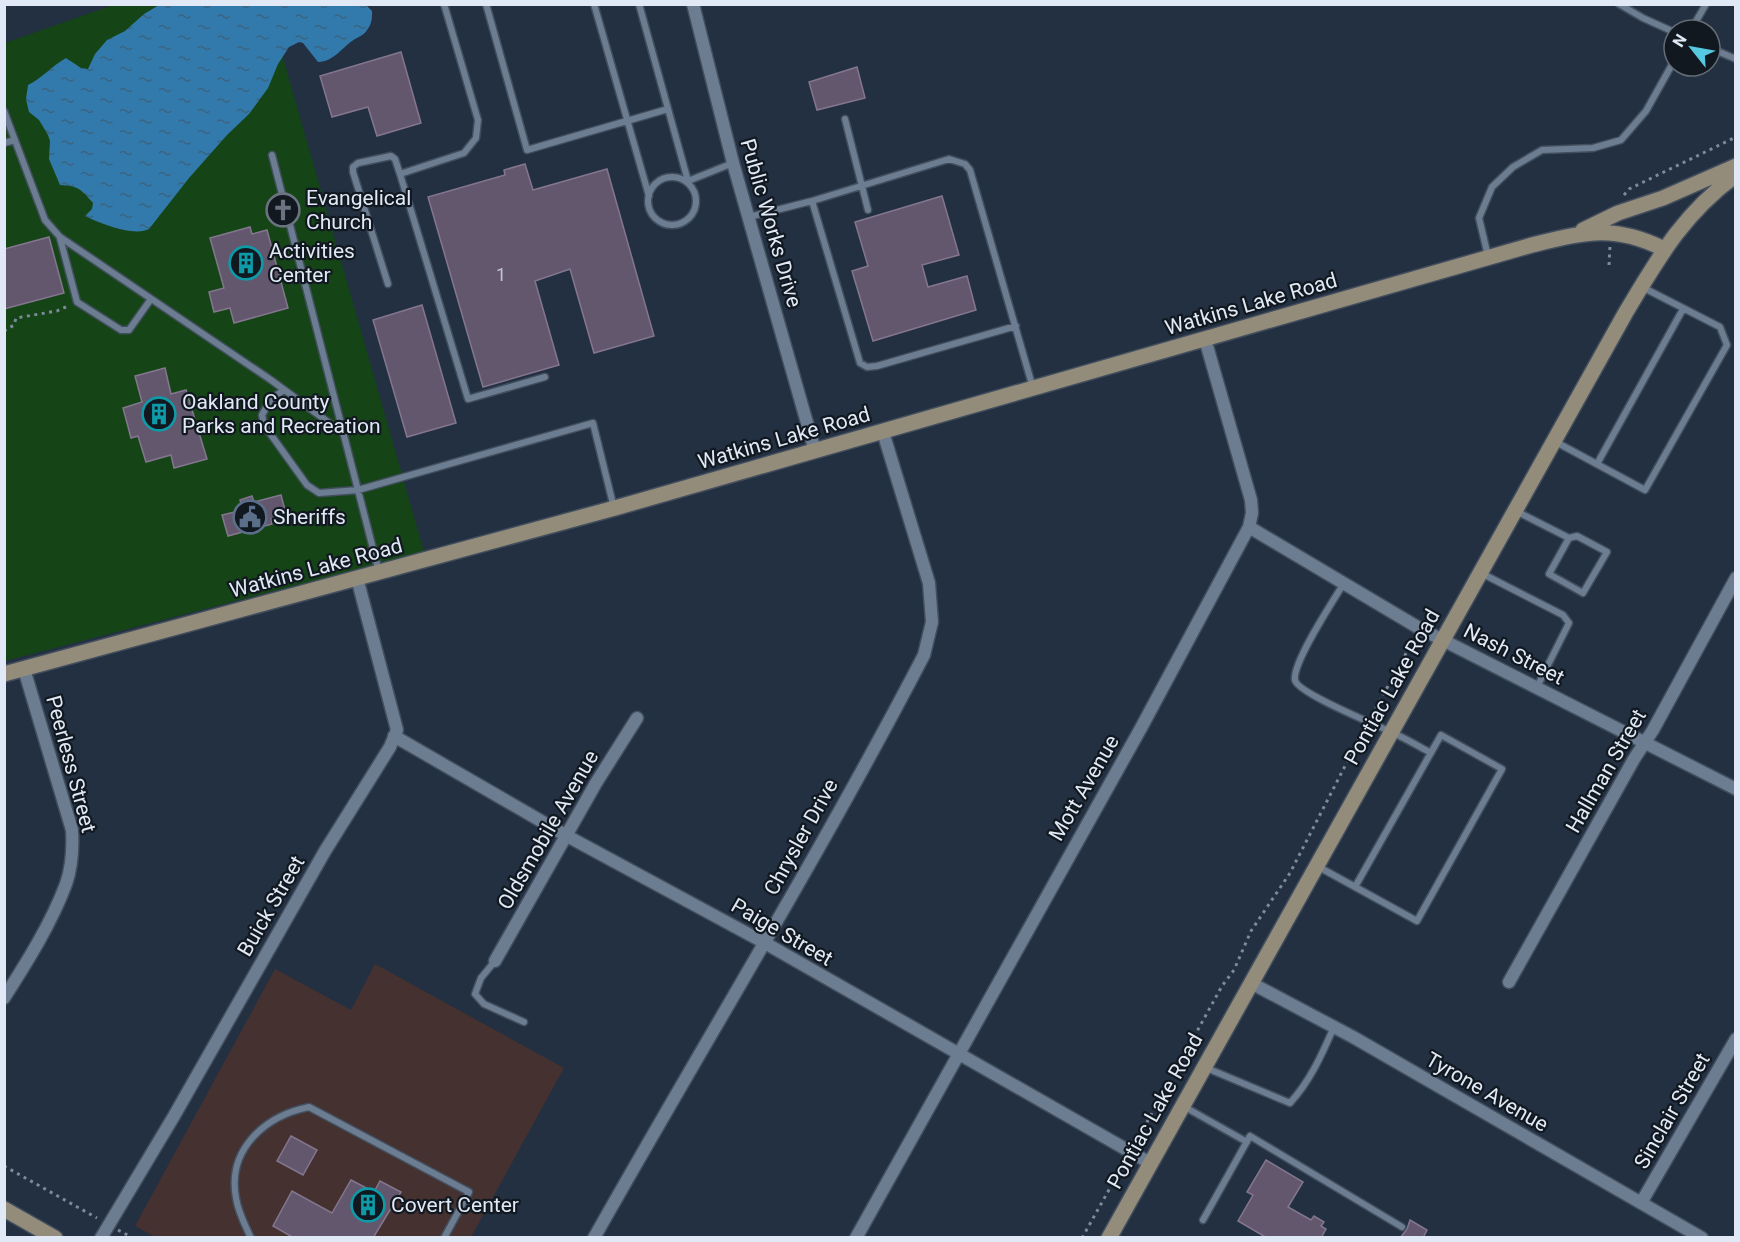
<svg xmlns="http://www.w3.org/2000/svg" width="1740" height="1242" font-family="Roboto,sans-serif">
  <defs>
    <pattern id="water-ripples" width="26" height="14" patternUnits="userSpaceOnUse" patternTransform="scale(1.5)"><rect width="26" height="14" fill="#337aac"/><path d="M2 4q2-2 4 0t4 0M15 11q2-2 4 0t4 0" fill="none" stroke="#3a6380"/></pattern>
  </defs>
  <rect width="100%" height="100%" fill="#223042"/>
  <!-- education -->
  <path fill="#453130" d="M375,964L564,1068L471,1237L157,1238L135,1226L275,969L351,1010Z"/>
  <!-- green -->
  <path fill="#154516" d="M113,5H268L424,552L5,661V43Z"/>
  <!-- water -->
  <path fill="url(#water-ripples)" d="M366,5L372,11C372,18 372,24 367,30C364,35 360,36 355,39C343,46 334,62 318,62L303,43L299,42L289,47L278,64L268,88L249,114L227,135L189,178L149,229C134,237 99,223 85,216L92,209L93,203C80,188 78,186 60,185L49,159L50,141L48,135L39,120L29,112L26,99L28,85C42,78 52,66 66,58L81,68L88,69L95,54L107,40L125,31L144,14L159,5Z"/>
  <!-- building -->
  <path fill="#63576d" stroke="#83768e" stroke-width="1.5" d="M401,52L421,123L377,136L368,107L332,117L320,76Z
    M857,67L865,98L817,110L809,82Z
    M525,164L533,190L607,169L654,336L594,353L570,269L535,281L559,365L483,387L428,197L505,175L504,170Z
    M942,196L959,255L922,265L928,287L967,276L976,310L873,341L852,271L868,266L855,222Z
    M250,227L252,234L267,230L288,308L234,323L230,308L214,312L209,292L224,288L210,238Z
    M49,237L64,293L4,309V249Z
    M422,305L456,423L407,437L373,320Z
    M165,368L171,394L186,390L207,459L174,468L171,455L146,462L138,436L131,438L123,408L142,402L135,376Z
    M281,495L286,514L271,519L272,524L228,536L222,515L243,510L240,500L252,496L254,502Z
    M291,1136L317,1150L303,1175L277,1161Z
    M1266,1160L1303,1182L1288,1207L1311,1220L1314,1216L1324,1222L1321,1226L1326,1229L1321,1238H1267L1238,1221L1253,1195L1247,1192Z
    M351,1180L374,1192L380,1181L401,1192L373,1238H294L273,1226L292,1191L332,1213Z
    M1410,1220L1427,1230L1423,1238H1400L1407,1229Z"/>
  <g fill="none" stroke-linecap="round" stroke-linejoin="round">
    <defs>
      <path id="lane" d="M486,4L527,150L668,109
        M594,4L649,196
        M639,4L688,181L733,163
        M1619,4L1643,18L1674,32
        M1691,30L1706,4
        M1710,48L1736,59
        M4,111L45,220L60,237L271,380L343,433
        M845,119L868,210
        M4,143L15,140
        M272,155L379,572
        M400,174L468,399L545,377
        M648 201a24 24 0 1 1 48 0a24 24 0 1 1-48 0Z
        M812,201L860,363L867,367L877,366L1016,326
        M749,217L812,201L949,159L965,164L970,170L1033,388
        M60,238L77,302L121,330H129L151,299
        M1488,256L1479,218L1492,187L1513,167L1542,150L1593,148L1621,140L1646,111L1674,61
        M388,284L353,172V167L358,163L391,156L395,159L400,174L464,153L476,138L478,120L444,4
        M284,390L271,399L262,415L264,425L307,485L319,493L358,490L593,423L614,508
        M1554,441L1645,490L1653,476L1727,345L1720,327L1642,287
        M1597,464L1683,309
        M1516,511L1569,538L1577,536L1607,552L1583,593L1549,574L1569,538
        M1481,573L1563,615L1569,623L1537,687
        M1344,583C1333,601 1292,663 1295,680C1297,693 1377,725 1391,732C1405,738 1418,746 1431,753
        M1317,866L1417,921L1502,769L1441,735L1355,887
        M495,961L481,978L475,994L484,1004L524,1022
        M1204,1067L1290,1103C1311,1080 1322,1054 1334,1027
        M1183,1106L1247,1142
        M1203,1220L1250,1136L1402,1227
        M251,1238C245,1225 238,1212 236,1198C227,1149 265,1116 309,1107L469,1192L444,1238"/>
      <path id="street" d="M693,4L733,163L815,451
        M1249,527L1419,628L1736,789
        M394,736L567,836L765,943L1150,1163
        M495,961L596,783L637,718
        M1509,982L1634,759L1653,730L1736,578
        M1251,983L1353,1037L1702,1238
        M4,998C27,962 51,924 66,884C72,867 73,848 72,830L24,669
        M1641,1203L1736,1039
        M101,1238L174,1116L325,851L390,747L397,730L357,578
        M594,1238C704,1043 821,853 924,655L932,622L929,583L883,432
        M856,1238L1141,728L1249,527L1252,513L1251,500L1205,339"/>
      <path id="secondary" d="M1583,230L1618,213L1663,198L1736,166
        M4,674L615,508L1532,245C1585,232 1614,224 1664,249
        M4,1209L55,1238
        M1109,1238L1626,312C1659,257 1683,214 1736,175"/>
    </defs>
    <!-- lane casing -->
    <use href="#lane" stroke="#424e5d" stroke-width="9"/>
    <!-- street casing -->
    <use href="#street" stroke="#424e5d" stroke-width="15"/>
    <!-- secondary casing -->
    <use href="#secondary" stroke="#424e5d" stroke-width="18"/>
    <!-- path -->
    <path stroke="#7e8a99" stroke-width="3" stroke-dasharray="3 4.5" stroke-linecap="butt" d="M1624,195L1629,189L1736,137
      M1609,265L1610,246
      M4,331L14,325L16,318L57,311L70,305
      M1372,715L1414,639
      M1136,1142L1222,986L1234,970L1251,931L1290,873L1363,731
      M4,1166L97,1218
      M118,1230L133,1238
      M1082,1238L1124,1163"/>
    <!-- lane -->
    <use href="#lane" stroke="#6c7d92" stroke-width="6"/>
    <!-- street -->
    <use href="#street" stroke="#6c7d92" stroke-width="12"/>
    <!-- secondary -->
    <use href="#secondary" stroke="#938c7b" stroke-width="15"/>
  </g>
  <!-- icons -->
  <defs>
    <symbol id="church-ring" viewBox="-11 -11 22 22"><circle r="9.5" fill="#111820" stroke="#6b7280" stroke-width="1.5"/><path d="M-1.2-6h2.4v3.5h3.3v2.4h-3.3V6h-2.4V-.1h-3.3v-2.4h3.3Z" fill="#6b7280"/></symbol>
    <symbol id="building-ring" viewBox="-11 -11 22 22"><circle r="9.5" fill="#111820" stroke="#0f9aa8" stroke-width="1.5"/><path d="M-4-6H4V6H1V3H-1V6H-4ZM-2.5-4.3h1.7v1.8h-1.7ZM.8-4.3h1.7v1.8H.8ZM-2.5-1h1.7V.8h-1.7ZM.8-1h1.7V.8H.8Z" fill="#0f9aa8"/></symbol>
    <symbol id="civic-ring" viewBox="-11 -11 22 22"><circle r="9.5" fill="#111820" stroke="#5c6f8a" stroke-width="1.5"/><path d="M-.6-6.5H3V-4.5H.6V-3L4-1V1h2V6H-6V1h2V-1L-.6-3ZM-1.2 2.5V6h2.4V2.5Z" fill="#5c6f8a"/></symbol>
  </defs>
  <g fill-rule="evenodd">
    <use href="#church-ring" x="264" y="191" width="38" height="38"/>
    <use href="#building-ring" x="227" y="244" width="38" height="38"/>
    <use href="#building-ring" x="140" y="395" width="38" height="38"/>
    <use href="#civic-ring" x="231" y="498" width="38" height="38"/>
    <use href="#building-ring" x="349" y="1186" width="38" height="38"/>
  </g>
  <g text-anchor="middle" stroke-width="4.5" stroke-linejoin="round" paint-order="stroke">
    <!-- number labels -->
    <g font-size="18" fill="#c1c4d3">
      <text x="501" y="281">1</text>
    </g>
    <!-- poi labels -->
    <g font-size="21" fill="#e0e9f5" stroke="#111820" text-anchor="start">
      <text x="306" y="205">Evangelical<tspan x="306" dy="24">Church</tspan></text>
      <text x="269" y="258">Activities<tspan x="269" dy="24">Center</tspan></text>
      <text x="182" y="409">Oakland County<tspan x="182" dy="24">Parks and Recreation</tspan></text>
      <text x="273" y="524">Sheriffs</text>
      <text x="391" y="1212">Covert Center</text>
    </g>
    <!-- street labels -->
    <g font-size="21" fill="#e0e9f5" stroke="#111820">
      <text transform="translate(771 223) rotate(74)" y="7">Public Works Drive</text>
      <text transform="translate(1251 304) rotate(-16)" y="7">Watkins Lake Road</text>
      <text transform="translate(784 438) rotate(-16)" y="7">Watkins Lake Road</text>
      <text transform="translate(316 568) rotate(-15)" y="7">Watkins Lake Road</text>
      <text transform="translate(1514 654) rotate(27)" y="7">Nash Street</text>
      <text transform="translate(1392 687) rotate(-61)" y="7">Pontiac Lake Road</text>
      <text transform="translate(71 764) rotate(75)" y="7">Peerless Street</text>
      <text transform="translate(1606 771) rotate(-60)" y="7">Hallman Street</text>
      <text transform="translate(1084 788) rotate(-60)" y="7">Mott Avenue</text>
      <text transform="translate(548 830) rotate(-60)" y="7">Oldsmobile Avenue</text>
      <text transform="translate(801 837) rotate(-61)" y="7">Chrysler Drive</text>
      <text transform="translate(271 906) rotate(-60)" y="7">Buick Street</text>
      <text transform="translate(782 932) rotate(30)" y="7">Paige Street</text>
      <text transform="translate(1487 1092) rotate(30)" y="7">Tyrone Avenue</text>
      <text transform="translate(1155 1111) rotate(-61)" y="7">Pontiac Lake Road</text>
      <text transform="translate(1672 1111) rotate(-60)" y="7">Sinclair Street</text>
    </g>
  </g>
  <!-- border -->
  <rect width="1740" height="1242" fill="none" stroke="#e0e9f5" stroke-width="12"/>
  <!-- north arrow -->
  <g transform="translate(1692 48) rotate(301)"><circle r="28" fill="#111820" stroke="#646c75" stroke-width="1.5"/>
  <path d="M0-4.5L10 22L0 15L-10 22Z" fill="#56c9e1"/>
  <text y="-9" font-size="16" font-weight="bold" text-anchor="middle" fill="#e0e9f5">N</text>
  </g>
</svg>
